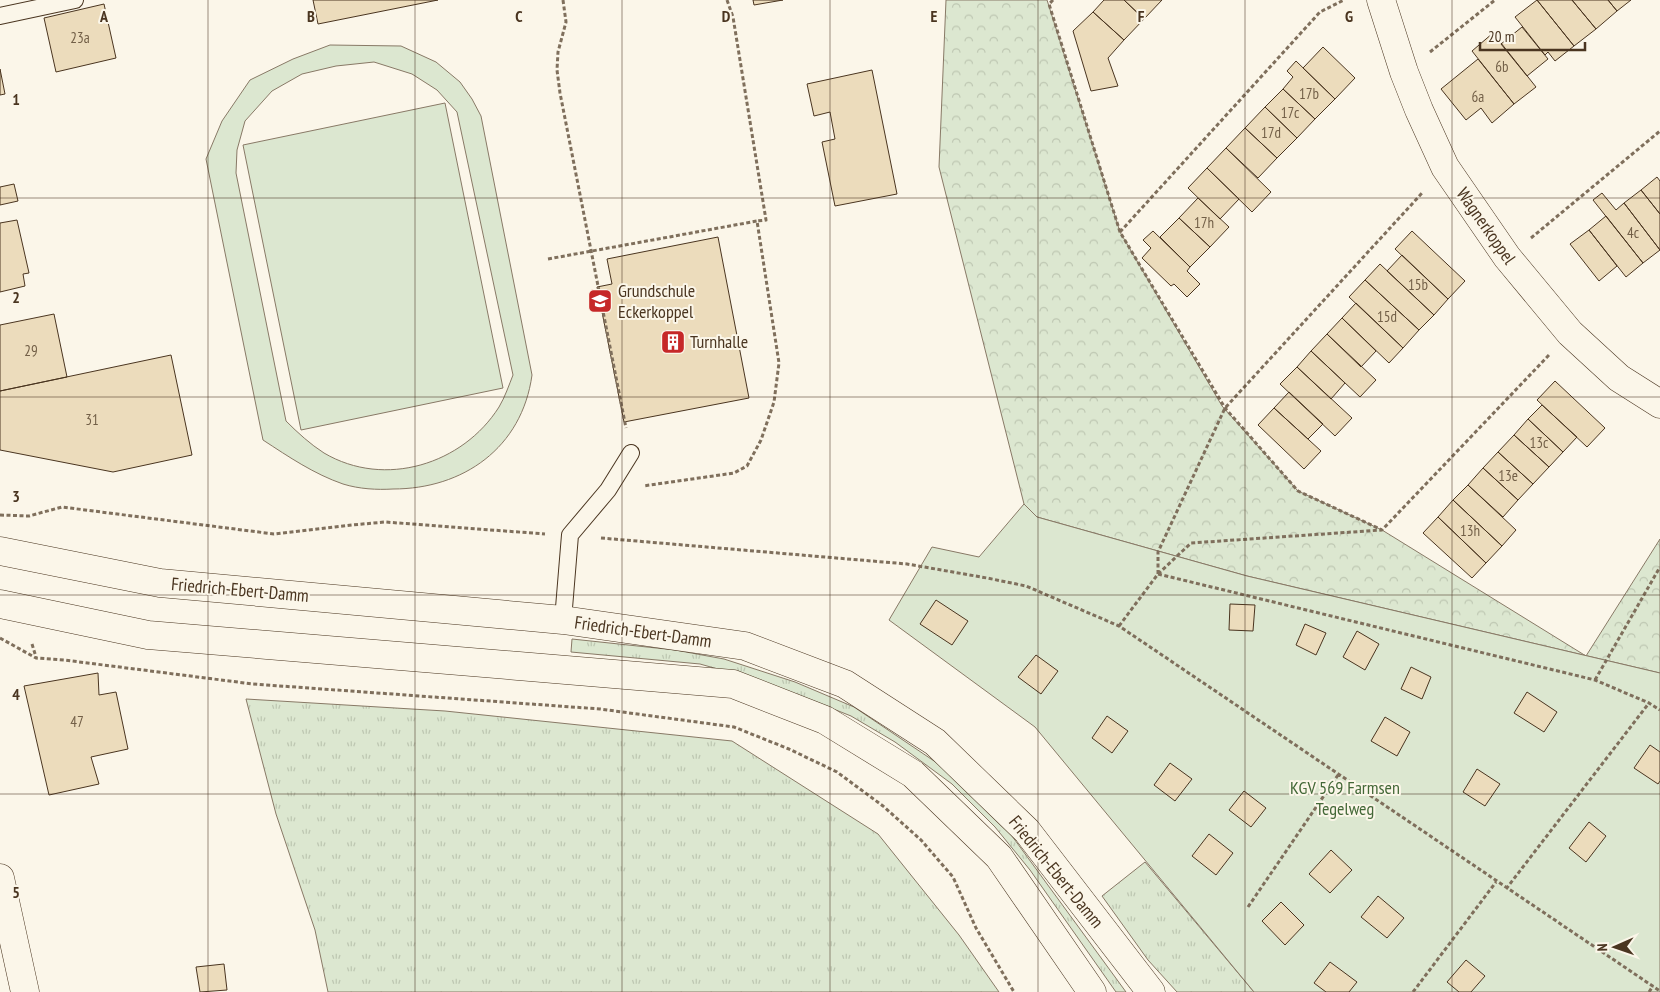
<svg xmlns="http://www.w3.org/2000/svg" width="1660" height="992" font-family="'PT Sans Narrow',sans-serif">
  <defs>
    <pattern id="grass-tufts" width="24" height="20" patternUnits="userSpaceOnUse" patternTransform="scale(1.25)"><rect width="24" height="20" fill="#dce7d0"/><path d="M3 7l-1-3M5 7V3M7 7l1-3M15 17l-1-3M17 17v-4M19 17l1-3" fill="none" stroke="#bec7b2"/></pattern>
    <pattern id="forest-crowns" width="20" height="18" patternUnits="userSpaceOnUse" patternTransform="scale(1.25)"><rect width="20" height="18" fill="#dce7d0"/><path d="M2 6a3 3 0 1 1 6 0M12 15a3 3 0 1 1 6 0" fill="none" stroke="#bec7b2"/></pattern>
  </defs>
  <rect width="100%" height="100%" fill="#fbf6e9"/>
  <!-- grass -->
  <path fill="url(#grass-tufts)" stroke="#887966" d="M572,639L675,650L724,659L795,682L854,707L940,765L1012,836L1126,992H1116L1030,870L995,827L952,784L895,742L851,716L801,696L753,679L700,664L571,652Z
    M246,699L445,711L732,741L878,834L959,935L999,992H328L315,930L276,814Z
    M1145,862L1254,992H1177L1148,960L1102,896Z"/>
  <!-- forest -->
  <path fill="url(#forest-crowns)" stroke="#887966" d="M946,0H1047L1120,232L1222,406L1298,491L1382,530L1586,656L1660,539V673L1247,576L1037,517L1024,504L939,167Z"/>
  <!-- garden -->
  <path fill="#dce7d0" stroke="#887966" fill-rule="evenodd" d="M330,45L401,46L436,62L460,82L472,99L481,116L532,375C522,448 463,489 393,489C377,490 359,489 343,484C314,474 289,457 263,440L206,159L222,121L250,80L293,59ZM374,62L412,74L437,90L457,112L513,375C509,385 505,397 499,407C463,464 385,489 324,453C310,444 298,433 286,421L236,173L237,150L245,121L272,91L302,74L336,66Z
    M445,103L503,388L301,430L243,145Z
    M1024,504L1037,517L1247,576L1660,673V992H1254L1035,727L889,620L932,547L979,557Z"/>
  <!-- building -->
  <path fill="#ecdcbc" stroke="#4a3520" d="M313,0H438L318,24Z
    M753,0H783L754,5Z
    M1104,0H1124L1144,19L1124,40L1093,12Z
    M1124,0H1162L1144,19Z
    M1537,0H1572L1596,29L1574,46Z
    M1537,0L1574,46L1555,61L1548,52L1545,55L1515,17Z
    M1572,0H1608L1617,11L1596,29Z
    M1608,0H1631L1617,11Z
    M104,4L116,58L56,72L44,18Z
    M1093,12L1124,40L1108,58L1118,86L1091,91L1073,31Z
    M1522,27L1548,59L1527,76L1501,44Z
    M1493,33L1536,87L1514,104L1472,51Z
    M1323,47L1355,78L1335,99L1303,68Z
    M1478,59L1514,104L1492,123L1481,108L1466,120L1441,89Z
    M1296,61L1335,99L1315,119L1283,89L1293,77L1287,71Z
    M0,69L5,94L0,95Z
    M872,70L897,194L835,206L822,142L835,139L830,112L814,116L807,84Z
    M1283,89L1315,119L1297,138L1265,107Z
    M1265,107L1297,138L1277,158L1245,128Z
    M1245,128L1277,158L1258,178L1226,148Z
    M1226,148L1271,192L1252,212L1207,168Z
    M1207,168L1239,199L1220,219L1188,188Z
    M1657,177L1660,181V214L1641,190Z
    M14,184L18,201L0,205V187Z
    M1641,190L1660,214V250L1624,203Z
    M1602,193L1616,210L1624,203L1660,250L1643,263L1593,200Z
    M1198,198L1229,227L1210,247L1179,218Z
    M1606,216L1643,263L1626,277L1589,230Z
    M1179,218L1210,247L1190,267L1160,237Z
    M17,220L29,273L23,274L25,286L0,292V223Z
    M1589,230L1617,266L1599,281L1570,244Z
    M1153,231L1190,267L1187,271L1200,284L1187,297L1174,284L1171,286L1142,258L1151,248L1143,240Z
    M1412,231L1465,281L1448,299L1395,249Z
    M718,237L749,398L624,422L597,287L612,284L607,259Z
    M1402,255L1448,299L1434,315L1387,271Z
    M1380,264L1434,315L1419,330L1365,280Z
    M1365,280L1419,330L1403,348L1349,297Z
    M1356,303L1403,348L1389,363L1342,318Z
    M54,314L67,377L0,391V325Z
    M1342,318L1376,351L1361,367L1327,334Z
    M1327,334L1376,380L1360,397L1311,351Z
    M1311,351L1345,383L1331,399L1297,367Z
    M171,355L192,455L113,472L0,450V391Z
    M1297,367L1352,418L1335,436L1280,384Z
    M1555,381L1605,428L1587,447L1537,400Z
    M1289,392L1323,424L1308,439L1274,408Z
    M1542,405L1577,437L1563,452L1528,419Z
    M1274,408L1321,451L1304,469L1258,425Z
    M1528,419L1563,452L1549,467L1514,435Z
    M1514,435L1549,467L1533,484L1498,452Z
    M1498,452L1533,484L1518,500L1483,468Z
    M1483,468L1518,500L1503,517L1468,485Z
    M1468,485L1516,530L1502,546L1453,500Z
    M1453,500L1502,546L1486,563L1438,517Z
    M1438,517L1486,563L1472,578L1423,533Z
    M936,600L968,621L952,645L920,624Z
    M1230,604L1255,605L1253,631L1229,630Z
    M1305,624L1326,633L1316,655L1296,645Z
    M1357,631L1379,644L1365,670L1343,657Z
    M1036,655L1058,671L1041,694L1018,677Z
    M1411,667L1431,677L1422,699L1401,689Z
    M98,673L99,695L116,692L128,749L91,757L99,784L49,795L24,686Z
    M1527,692L1557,712L1544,732L1514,713Z
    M1107,716L1128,731L1112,753L1092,738Z
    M1385,717L1410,732L1397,756L1371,741Z
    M1650,745L1660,752V781L1658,784L1634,768Z
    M1170,763L1192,779L1175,801L1154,785Z
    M1477,769L1500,784L1485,806L1463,792Z
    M1244,791L1266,808L1251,827L1229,810Z
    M1589,822L1606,836L1586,862L1569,848Z
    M1209,834L1233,853L1216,875L1192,856Z
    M1331,850L1352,870L1330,893L1309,874Z
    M1378,896L1404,918L1387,938L1361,917Z
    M1281,902L1304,925L1285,945L1262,921Z
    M1466,960L1485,976L1471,992H1459L1447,982Z
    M1330,962L1357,982L1349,992H1326L1314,983Z
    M224,964L227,990L200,992L196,967Z"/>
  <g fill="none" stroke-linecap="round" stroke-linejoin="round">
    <defs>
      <path id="lane" d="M0,16L75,0
        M563,620L570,535L608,490L631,453"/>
      <path id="street" d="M1381,0L1404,72L1419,110L1445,167L1507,257L1570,333L1619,378L1660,404"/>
      <path id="secondary" d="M0,551L160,583L563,620L745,646L845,684L935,742L1027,831L1151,992
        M0,604L148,635L733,684L825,720L913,774L999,857L1092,992
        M0,878L25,992"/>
    </defs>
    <!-- lane casing -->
    <use href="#lane" stroke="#4a3520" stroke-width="18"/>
    <!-- street casing -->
    <use href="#street" stroke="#4a3520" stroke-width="29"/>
    <!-- secondary casing -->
    <use href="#secondary" stroke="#4a3520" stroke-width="29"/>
    <!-- path -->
    <path stroke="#7f6f5c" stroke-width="3" stroke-dasharray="4 2.5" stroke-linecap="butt" d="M563,0L566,22L558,52L557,70L560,93L626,428
      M727,0L733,17L766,220L757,221
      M1053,0L1049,4L1120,232L1225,408L1298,491L1382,530
      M1430,52L1495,0
      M1120,232L1320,12L1344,0
      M1531,238L1660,131
      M548,259L757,221L779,363L774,402L761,440L747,466L734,473L643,486
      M0,515L29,516L62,507L274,534L352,525L385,522L545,534
      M601,538L907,564L987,578L1026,586L1119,626L1660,991
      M1158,574L1595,680L1649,703L1660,710
      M1158,574L1191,543L1382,530L1549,355
      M1119,626L1158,574V552L1225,408L1423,192
      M0,638L36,658L64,660L253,684L600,709L734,727L789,749L837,772L883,806L921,840L953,877L976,928L1014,992
      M32,644L36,657
      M1595,680L1660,567
      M1506,889L1649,703
      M1248,907L1338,775
      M1413,992L1496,882
      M1649,992L1653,986"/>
    <!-- lane -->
    <use href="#lane" stroke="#fbf6e9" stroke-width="16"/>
    <!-- street -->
    <use href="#street" stroke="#fbf6e9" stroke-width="28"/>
    <!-- secondary -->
    <use href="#secondary" stroke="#fbf6e9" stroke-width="28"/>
  </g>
  <!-- grid -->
  <path fill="none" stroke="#4a3520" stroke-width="1" stroke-opacity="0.55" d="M208,0V992M415,0V992M622,0V992M830,0V992M1038,0V992M1245,0V992M1452,0V992M0,198H1660M0,397H1660M0,595H1660M0,794H1660"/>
  <!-- icons -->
  <defs>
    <symbol id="school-square" viewBox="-11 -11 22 22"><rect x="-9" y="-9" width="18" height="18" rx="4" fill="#c62828" stroke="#fbf6e9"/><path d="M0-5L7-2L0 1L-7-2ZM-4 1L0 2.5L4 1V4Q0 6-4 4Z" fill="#fff"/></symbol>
    <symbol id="building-square" viewBox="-11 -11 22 22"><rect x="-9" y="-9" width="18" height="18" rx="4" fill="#c62828" stroke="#fbf6e9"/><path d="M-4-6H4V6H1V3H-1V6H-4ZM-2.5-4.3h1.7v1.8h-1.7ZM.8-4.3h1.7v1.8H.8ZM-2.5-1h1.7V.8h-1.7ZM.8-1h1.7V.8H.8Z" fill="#fff"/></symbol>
  </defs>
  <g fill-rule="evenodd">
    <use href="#school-square" x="586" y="287" width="28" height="28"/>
    <use href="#building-square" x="659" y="328" width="28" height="28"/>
  </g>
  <g text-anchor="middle" stroke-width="4" stroke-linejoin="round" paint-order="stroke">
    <!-- number labels -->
    <g font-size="15" fill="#725f47">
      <text x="80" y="43">23a</text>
      <text x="1502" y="72">6b</text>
      <text x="1309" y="99">17b</text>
      <text x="1478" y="102">6a</text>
      <text x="1290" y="118">17c</text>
      <text x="1271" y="138">17d</text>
      <text x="1204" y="228">17h</text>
      <text x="1633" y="238">4c</text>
      <text x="1418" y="290">15b</text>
      <text x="1387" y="322">15d</text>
      <text x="31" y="356">29</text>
      <text x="92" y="425">31</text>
      <text x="1539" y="448">13c</text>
      <text x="1508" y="481">13e</text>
      <text x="1470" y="536">13h</text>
      <text x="77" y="727">47</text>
    </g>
    <!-- street labels -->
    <g font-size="18" fill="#4a3520" stroke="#fbf6e9">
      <text transform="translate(1486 226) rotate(55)" y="6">Wagnerkoppel</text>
      <text transform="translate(240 590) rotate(5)" y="6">Friedrich-Ebert-Damm</text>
      <text transform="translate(643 632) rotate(8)" y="6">Friedrich-Ebert-Damm</text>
      <text transform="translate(1056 872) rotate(51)" y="6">Friedrich-Ebert-Damm</text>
    </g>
    <!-- poi labels -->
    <g font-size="18" fill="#4a3520" stroke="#fbf6e9" text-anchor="start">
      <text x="618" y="297">Grundschule<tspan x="618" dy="21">Eckerkoppel</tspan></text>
      <text x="690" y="348">Turnhalle</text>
    </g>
    <!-- park labels -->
    <g font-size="18" fill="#436837" stroke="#fbf6e9">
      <text x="1345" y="794">KGV 569 Farmsen<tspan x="1345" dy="21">Tegelweg</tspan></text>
    </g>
  </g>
  <g font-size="16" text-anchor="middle" font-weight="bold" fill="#4a3520" stroke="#fbf6e9" stroke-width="4" stroke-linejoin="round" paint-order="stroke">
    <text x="104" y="22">A</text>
    <text x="311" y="22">B</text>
    <text x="519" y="22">C</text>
    <text x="726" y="22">D</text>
    <text x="934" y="22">E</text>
    <text x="1141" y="22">F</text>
    <text x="1349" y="22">G</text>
    <text x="16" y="105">1</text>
    <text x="16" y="303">2</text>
    <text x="16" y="502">3</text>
    <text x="16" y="700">4</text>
    <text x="16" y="898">5</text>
  </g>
  <!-- north arrow -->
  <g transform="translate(1615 947) rotate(268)" stroke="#fbf6e9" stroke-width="4" paint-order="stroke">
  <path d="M0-4L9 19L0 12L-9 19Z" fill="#4a3520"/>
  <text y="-8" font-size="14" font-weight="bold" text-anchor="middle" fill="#4a3520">N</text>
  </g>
  <!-- scale -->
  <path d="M1480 42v8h105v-8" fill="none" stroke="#4a3520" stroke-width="2.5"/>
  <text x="1488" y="42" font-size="15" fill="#4a3520" stroke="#fbf6e9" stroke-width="4" paint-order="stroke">20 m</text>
</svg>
